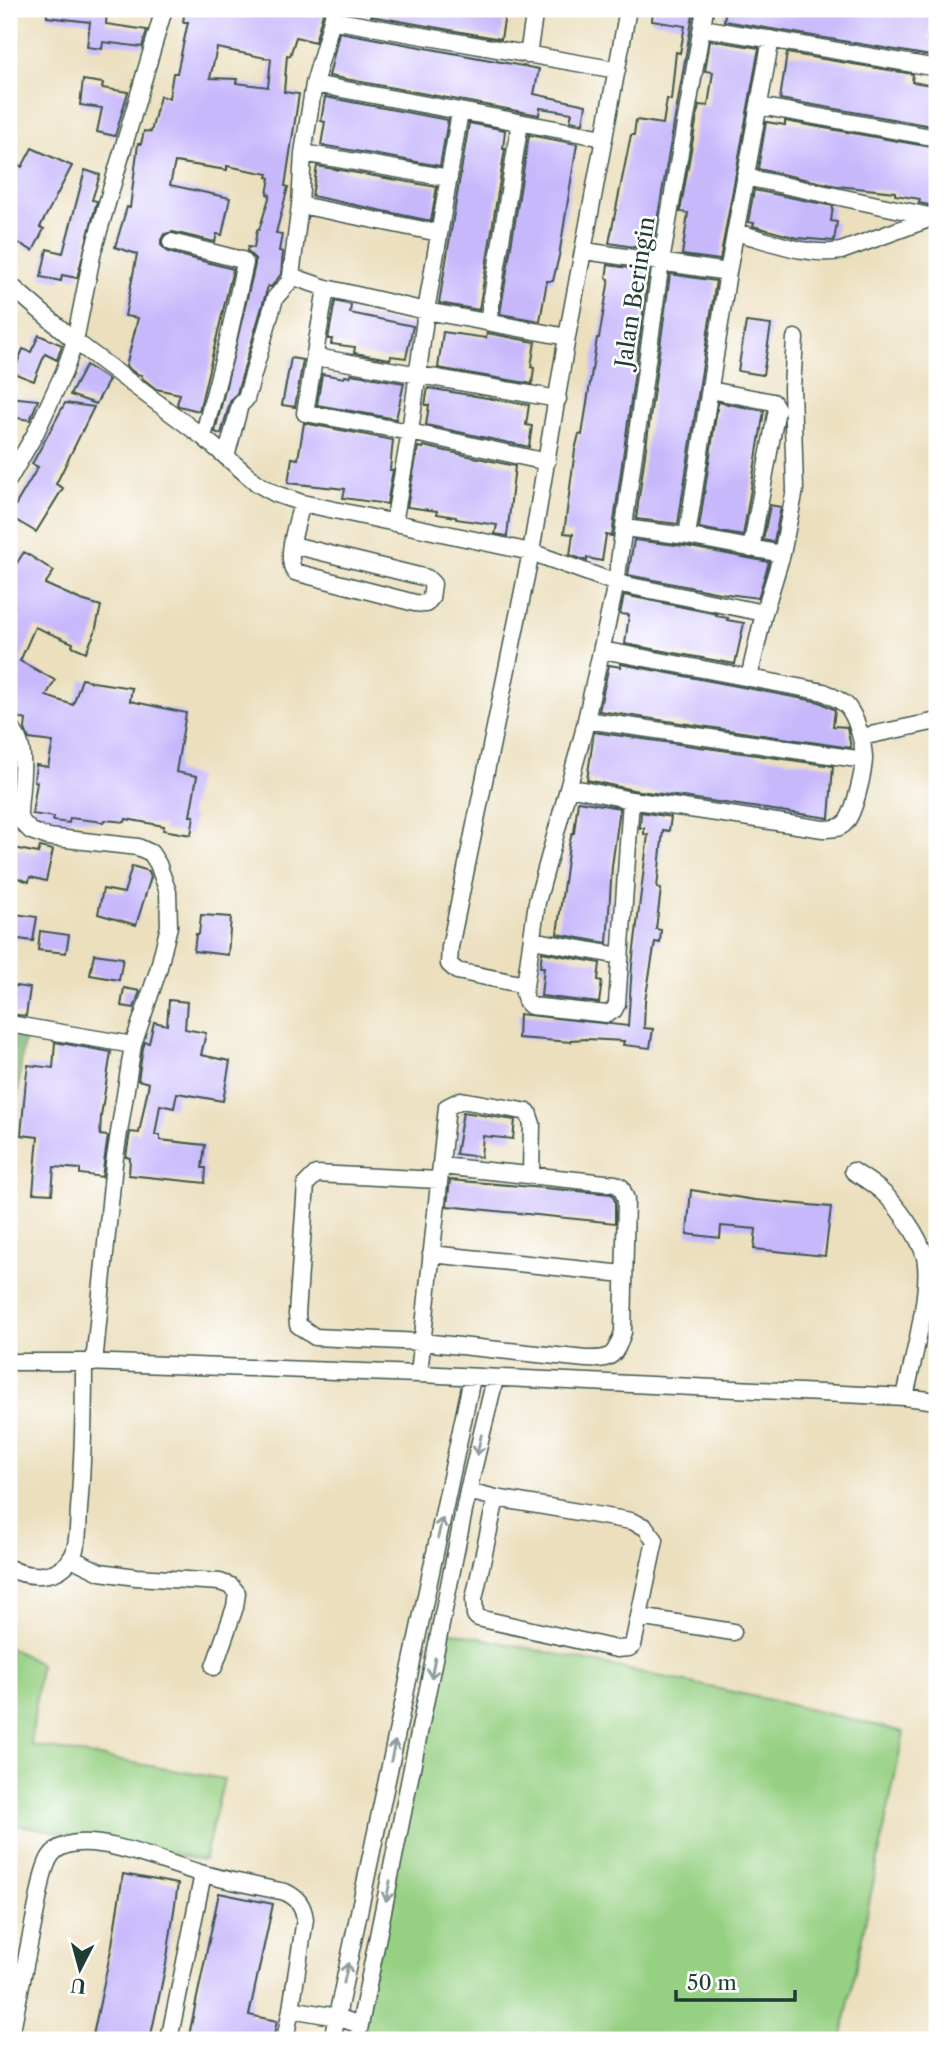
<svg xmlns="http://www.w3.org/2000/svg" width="946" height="2049" font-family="'Libre Caslon Text',serif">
  <rect width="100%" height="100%" fill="#fff"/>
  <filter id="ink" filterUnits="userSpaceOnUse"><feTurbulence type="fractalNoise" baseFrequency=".0143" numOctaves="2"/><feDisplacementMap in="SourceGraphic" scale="14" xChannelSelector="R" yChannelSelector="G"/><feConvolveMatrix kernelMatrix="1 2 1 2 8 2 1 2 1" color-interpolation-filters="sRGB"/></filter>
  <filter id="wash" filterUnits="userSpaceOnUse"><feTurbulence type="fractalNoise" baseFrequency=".00686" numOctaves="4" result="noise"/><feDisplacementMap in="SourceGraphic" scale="28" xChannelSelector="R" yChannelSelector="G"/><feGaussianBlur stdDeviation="1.57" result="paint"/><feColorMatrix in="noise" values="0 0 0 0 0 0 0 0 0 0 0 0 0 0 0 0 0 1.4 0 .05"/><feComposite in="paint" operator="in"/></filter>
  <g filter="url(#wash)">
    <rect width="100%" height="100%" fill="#ebdfbe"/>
    <!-- green -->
    <path fill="#96d083" stroke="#5a865c" stroke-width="2" d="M443,1630L770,1700L904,1732L841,2040H350Z
      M9,1647L40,1664L31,1745L224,1779L204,1860L9,1823Z"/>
    <!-- forest -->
    <path fill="#78b271" stroke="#4c7852" stroke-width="2" d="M9,1028L25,1029L9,1179Z"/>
    <g id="blocks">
      <!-- building -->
      <path fill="#c7b8fc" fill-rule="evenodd" d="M47,9H107L106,24L147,30L142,47L103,42L102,49L87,47L90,22L47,17Z
        M185,9H324L315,42L296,37L290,56L287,55L284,92L299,94L285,186L288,187L276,233L282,234L279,251L283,252L281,274L271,287L268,286L237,393L230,402L221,434L215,432L255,265V259L247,251L248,247L254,248L257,230H259L270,195L267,194L270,178L267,177L268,174L227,166V170L175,162L170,185L230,198L222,235L217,234L215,242L173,232L164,234L161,240V245L168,252L233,269L199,411L179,406L177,404L180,394L156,389L142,378V375L136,374L126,366L138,318L125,316L137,254L115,247L127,207L130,208L138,144H141L144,131L151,132L160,96L169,98L173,73H177L188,22H183ZM217,48L271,59L268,87L236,83L237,79L210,78Z
        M372,9H453L468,11L469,9H506L501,39L371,16Z
        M653,9H694L652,250L609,243L631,135H634L636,120L663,124L667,99L671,100L676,52L680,53L685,26L652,21Z
        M726,9H760L789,14L790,9H881L919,12L932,16L928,39L937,40V57L724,21Z
        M339,32L539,69L534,94L586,105L583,123L570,121L572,113L540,108L539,115L329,76Z
        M710,40L759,48L720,260L682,255L688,213L680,212L699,105L708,106L713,72L705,71Z
        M787,53L913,74L912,82L937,86V127L780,99Z
        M83,80L103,83L102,88L128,92L115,136L97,132L102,108L80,105Z
        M325,97L448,120L440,166L321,145L325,122L321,121Z
        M785,121L937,148V187L934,206L919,203L920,199L895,195V192L837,186L758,169L766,122L785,125Z
        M469,123L505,130L503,149H505L479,310L439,303Z
        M529,135L577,144L559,256L553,281H547L540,321L500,314Z
        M32,148L72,166L40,227L44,229L33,251L9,238V160L22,167Z
        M317,166L437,187L431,221L312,196Z
        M85,170L100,175L92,200L97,201L77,278L62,275L61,281L41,277L47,249L63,253Z
        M754,190L833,206L831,221L837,222L834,241L797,238L753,226L754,223L748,222Z
        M608,265L649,271L612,536L606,535L602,561L587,558V561L570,555L573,534L564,533L575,450L579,434L582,435L597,338H599L609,279L606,278Z
        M670,274L716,281L678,524L636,519Z
        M335,301L351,305L350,313L413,326L406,358L391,356L390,359L354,353L355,347L331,344L332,339H328Z
        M746,322L771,325L763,375L738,371Z
        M443,332L486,338L487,333L535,342L531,367L534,368L532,384L438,368Z
        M39,335L62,345L57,360L45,354L34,381L13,373L23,349L31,352Z
        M291,358L303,360L295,407L282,405Z
        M86,365L109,380L96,404L70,395Z
        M322,374L344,378L345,376L350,377L351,374L404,383L396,419L317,405Z
        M428,388L529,405L526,425L532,426L529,447L426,425L429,405H425Z
        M9,397L38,400L30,420L9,417Z
        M718,402L764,411L743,536L699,528Z
        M65,403L94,407L56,484L63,488L36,532L9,516L38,467L32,464Z
        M304,423L393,440L390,470H393L387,504L343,498L345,489L288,483L292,458L298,459Z
        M423,446L515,466L507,536L495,534L497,525L456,519V517L437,514V511L407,507L418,447L423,448Z
        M770,505L781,507L774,542L763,540Z
        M634,540L685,546L769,562L758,598L720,593L628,575Z
        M24,552L54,571L45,584L81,600L101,606L95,632L86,652L72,646L73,643L35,627L20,661L55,680L46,696L73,705L82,679L93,682L132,688L130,701L186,713L176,772L197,776L190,816H194L191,835L163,830L164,826L126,819L125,822L105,820L104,822L70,818L69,823L53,821L54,817L32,814L37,782L34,781L36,765L48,767L53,742L29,739L25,729L26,720L9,714L13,698L9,696V618L14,606L9,603V586L17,572L13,569Z
        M624,595L717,614L716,616L728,618L727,620L744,623L735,664L625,644L629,615L620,614Z
        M621,664L820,702L835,710L833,726L847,727L851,748L599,711L609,665L621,667Z
        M594,732L833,766L829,818L633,790L587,780Z
        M578,801L620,808L612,866L607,943L557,934L569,845L572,833H574Z
        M641,812L671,817L669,831L663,830L657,888L661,889L656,929L661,930L660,943L655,942L645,1001L644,1028L653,1029L650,1048L623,1045L624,1041L586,1039L571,1040V1042L518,1038L519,1014L628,1026L632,965L648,835L644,834V828H640Z
        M9,847L38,853L40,847L53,850L46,881L30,877L29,882L9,875Z
        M132,866L149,871L151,877L136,925L98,914L103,889L124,893Z
        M15,914L37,917L33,941L12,938Z
        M201,915L231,917L228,955L194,951L196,934H199Z
        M40,931L69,935L66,953L38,950Z
        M542,952L600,963L598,980L602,981L599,1003L541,996L544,967H540Z
        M94,954L123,958L119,980L90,975Z
        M9,985L30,988L26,1016L9,1014Z
        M124,988L140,991L134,1008L121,1006Z
        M169,1000L187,1002L185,1029L206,1033L201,1055L230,1061L223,1101L177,1093L174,1108L160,1105L155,1135H160V1140L205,1145L202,1168H206L205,1183L129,1175L130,1158L126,1157L130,1132L139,1133L149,1083L138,1080L143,1048L145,1042L149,1043L154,1022L167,1025Z
        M55,1042L111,1052L101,1116L100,1135L108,1136L102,1177L80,1174V1169L54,1167L52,1194L33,1193L38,1137L21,1135L26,1079L28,1065L53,1068Z
        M463,1112L515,1120L513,1139L483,1136L481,1157L456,1154Z
        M450,1180L612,1194L615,1201V1223L447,1206Z
        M691,1190L755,1200L831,1207L825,1256L754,1249L756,1229L721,1226L720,1238L687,1234Z
        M123,1874L178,1884L166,1964L150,2040H92L112,1945Z
        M219,1893L273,1904L249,2015L277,2021L273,2040H188Z"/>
    </g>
  </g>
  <g filter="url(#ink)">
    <use href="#blocks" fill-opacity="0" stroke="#3e5549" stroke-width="2"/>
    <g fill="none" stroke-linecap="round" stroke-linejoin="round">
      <defs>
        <path id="minor" d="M335,9L314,84L303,153L300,205L439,233
          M332,20L617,70
          M703,28L937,68
          M528,55L535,9
          M314,84L604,138
          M759,106L937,138
          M303,153L449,178
          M745,177L934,217
          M736,232C770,241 807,257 841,251L937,216
          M171,242L242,260L245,263L225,353L203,437
          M585,251L728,272
          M291,276L326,288
          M9,284L75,341L203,437L258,484L276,494L302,503L531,552L616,583L764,613
          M488,322L520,123
          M316,357L558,399
          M710,390L773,402L777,409L751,549
          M226,457L240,405L246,399L275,298L289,282L291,276L300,205
          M547,462L410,432L305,413L326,288L426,311L567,337
          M9,479L35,434L64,372L75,341L93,251L164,9
          M394,523L410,432L426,311L460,112
          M624,528L687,536L782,554
          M687,536L728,272L771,39
          M293,545L427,578L433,584L431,598L426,604L415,603L295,572C284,558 298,520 302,503
          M749,678L764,613L782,554L795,490L792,388L795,338
          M586,720L864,760
          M9,728C32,743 18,793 19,819L31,831L48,837L138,847L151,853L158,864L168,892L169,926L158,971L133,1045L114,1164L94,1363
          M861,737L937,721
          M569,787L631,800L823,829C830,829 839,829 844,824C854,816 864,771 864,757C863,742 857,718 847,706C841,700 831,696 824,692L602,650
          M631,800L617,1004L614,1010L607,1014L531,1006L526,1001L524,993L537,902L583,734L616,583L661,262L705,9
          M532,940L620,956
          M525,985L457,971L449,964L450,947L531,552L567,337L628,9
          M9,1024L133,1045
          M853,1171C862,1177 872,1183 880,1190C896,1203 920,1237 925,1257C932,1289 912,1363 905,1397
          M439,1180L316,1174L306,1184L297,1314L298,1325L315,1337L422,1342L586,1359C612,1360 615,1356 623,1332L626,1199L621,1187L615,1184L441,1166
          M431,1254L624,1274
          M9,1362H84L419,1374L905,1397L937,1401
          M419,1374L447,1107L461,1100L528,1112L532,1124L531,1174
          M468,1491L496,1498L631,1521L645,1527L655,1540L633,1645L629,1648L617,1649L478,1618L475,1615L474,1599L496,1498
          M71,1558L100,1572L136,1577L220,1582L231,1586L237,1593L235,1607L214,1667
          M9,1568C28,1578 59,1580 72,1557C79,1544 78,1524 79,1509C83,1460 84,1411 84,1362
          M639,1617L733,1632
          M10,2040L43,1875C47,1862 50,1851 64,1846C97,1833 165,1863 200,1873C228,1881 257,1886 285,1892C298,1898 303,1905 305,1919L291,2009L337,2017L360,2025
          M169,2040L203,1874
          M285,2040L291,2009
          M332,2040L472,1378
          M357,2040L468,1491L495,1379"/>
      </defs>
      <!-- minor casing -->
      <use href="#minor" stroke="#3e5549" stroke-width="19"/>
      <!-- minor -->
      <use href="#minor" stroke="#fff" stroke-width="16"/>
    </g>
    <!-- one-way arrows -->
    <defs><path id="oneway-shaft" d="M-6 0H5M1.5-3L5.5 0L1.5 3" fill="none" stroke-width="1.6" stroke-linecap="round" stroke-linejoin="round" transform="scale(1.75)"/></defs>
    <g stroke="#8f9e9a">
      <use href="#oneway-shaft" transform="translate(479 1445) rotate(103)"/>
      <use href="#oneway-shaft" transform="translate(440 1528) rotate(-78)"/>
      <use href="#oneway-shaft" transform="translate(433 1668) rotate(101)"/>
      <use href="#oneway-shaft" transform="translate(393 1751) rotate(-78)"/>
      <use href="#oneway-shaft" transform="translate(388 1891) rotate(102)"/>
      <use href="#oneway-shaft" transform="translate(346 1973) rotate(-78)"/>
    </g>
  </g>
  <g text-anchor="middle" stroke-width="5" stroke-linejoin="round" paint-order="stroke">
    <!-- street labels -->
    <g font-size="23" fill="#1f3d34" stroke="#fff">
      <text transform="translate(635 292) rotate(-81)" y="8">Jalan Beringin</text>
    </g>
  </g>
  <!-- margin -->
  <rect width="946" height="2049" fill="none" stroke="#fff" stroke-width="35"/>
  <!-- north arrow -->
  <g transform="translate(80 1969) rotate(186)" stroke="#ffffff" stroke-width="5" paint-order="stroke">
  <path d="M0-5L12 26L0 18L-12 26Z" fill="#1f3d34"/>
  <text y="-10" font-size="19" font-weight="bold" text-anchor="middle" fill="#1f3d34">U</text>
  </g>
  <!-- scale -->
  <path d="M676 1990v10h119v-10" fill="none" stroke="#1f3d34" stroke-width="3.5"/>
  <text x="687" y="1990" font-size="21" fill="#1f3d34" stroke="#ffffff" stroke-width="5" paint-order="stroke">50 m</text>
</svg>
